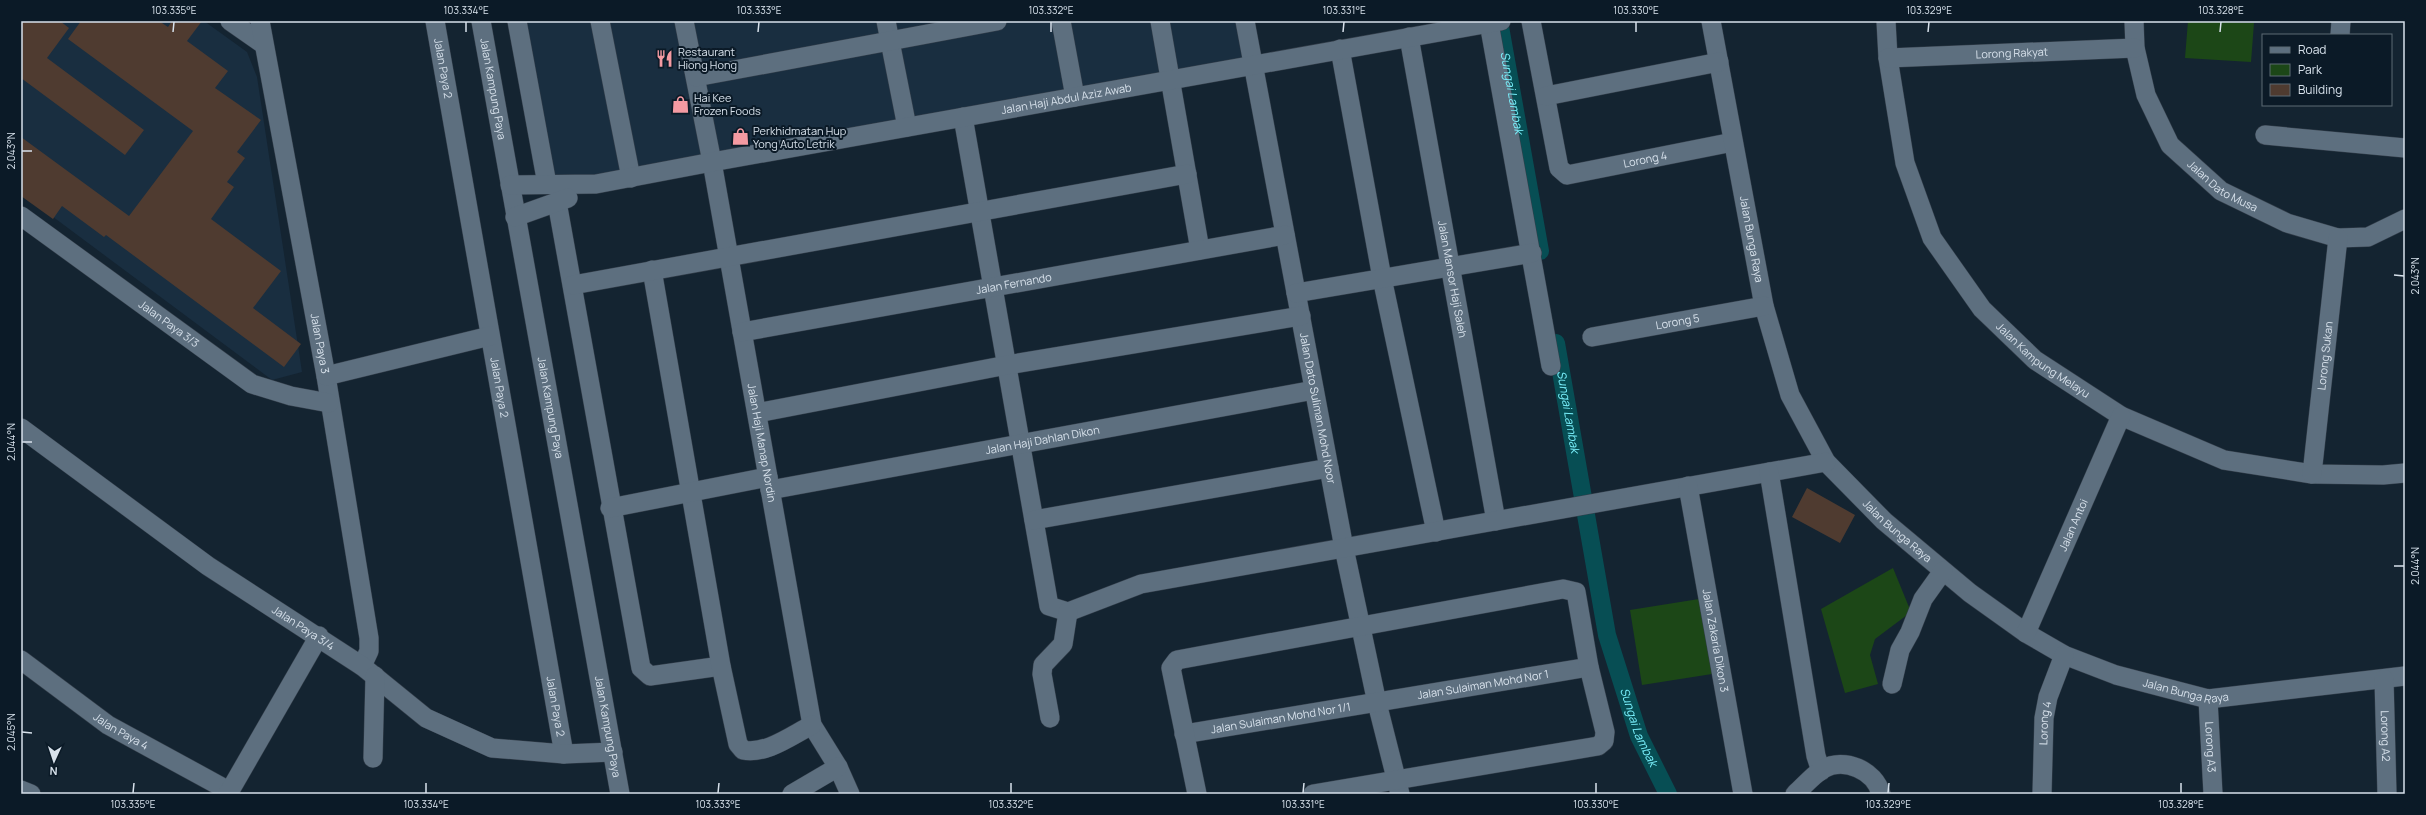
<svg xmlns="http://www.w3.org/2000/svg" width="2426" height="815" font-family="Manrope,sans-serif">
  <rect width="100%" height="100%" fill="#142431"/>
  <!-- built -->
  <path fill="#192e40" d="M21,21H204L247,52L257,77L302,372L272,380L21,193Z
    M513,21H1253L1259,57L594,179L541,178Z"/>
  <!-- green -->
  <path fill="#1c4717" d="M2188,21L2254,23L2251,62L2185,58Z
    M1893,568L1911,612L1875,639L1870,655L1878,684L1845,693L1821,609Z
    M1699,599L1712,674L1642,685L1630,610Z"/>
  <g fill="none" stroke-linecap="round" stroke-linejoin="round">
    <!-- canal -->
    <g stroke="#074e54" stroke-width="18">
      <path id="s1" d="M1499,21L1540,251"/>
      <path id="s2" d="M1556,343L1607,635L1639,736L1668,794"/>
    </g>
  </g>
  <!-- building -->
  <path fill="#4f3b30" d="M21,21H60L69,28L47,58L144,130L125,155L21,78Z
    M81,21H159L168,27L172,21H202L187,41L228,71L215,88L261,120L237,152L245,158L227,182L234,187L211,219L281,271L253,308L301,344L284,367L106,235L104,237L62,206L53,219L21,196V137L129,216L193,131L68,39Z
    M1807,488L1855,515L1840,543L1792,517Z"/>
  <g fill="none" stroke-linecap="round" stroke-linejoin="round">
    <defs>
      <g id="minor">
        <path d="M230,21L263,44"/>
        <path id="s3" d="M260,21L326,376L369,638V651L362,666"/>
        <path id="s4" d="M435,21L564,754"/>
        <path id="s5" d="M481,21L620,794"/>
        <path d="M517,21L547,184"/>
        <path d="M600,21L631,178"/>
        <path id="s6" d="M684,21L712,162L812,725L838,767L850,794"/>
        <path d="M886,21L907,127"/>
        <path d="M1061,21L1075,97"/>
        <path d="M1160,21L1200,250"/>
        <path id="s7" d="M1245,21L1344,548L1377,703L1400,794"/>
        <path id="s8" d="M1531,21L1559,168L1567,175L1733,142"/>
        <path id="s9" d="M1711,21L1764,306L1790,395L1826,462L1884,521L1970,593L2026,633L2064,655L2116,675L2208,699L2405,676"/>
        <path id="s10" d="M1886,21L1888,58L1905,163L1932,238L1982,309L2035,360L2121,416L2224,460L2312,474L2383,475L2405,473"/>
        <path id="s11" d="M2134,21L2135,48L2146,95L2170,145L2221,191L2287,223L2338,238L2368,237L2405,219"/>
        <path d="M1489,23L1551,366"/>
        <path d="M2340,35L2341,21"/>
        <path id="s12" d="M1409,37L1496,521"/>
        <path d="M1340,49L1382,278L1436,532"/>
        <path id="s13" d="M1888,58L2135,48"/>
        <path d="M696,77L997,21"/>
        <path d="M1546,96L1719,62"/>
        <path d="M963,117L1049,606L1068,612L1141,584L1826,462"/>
        <path d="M2265,135L2405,148"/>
        <path id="s14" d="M510,185L596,184L712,162L1501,21"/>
        <path d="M557,202L641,668L650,676L721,666"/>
        <path id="s15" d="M21,216L252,384L291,396L329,403"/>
        <path d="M515,217L568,198"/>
        <path d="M652,270L721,666L738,744L743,750C766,755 792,735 812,725"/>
        <path d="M573,285L1187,174"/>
        <path d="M1296,293L1532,253"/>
        <path id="s16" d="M742,332L1285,235"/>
        <path id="s17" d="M1592,337L1764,306"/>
        <path d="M326,376L490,336"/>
        <path d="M757,413L1007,365L1301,316"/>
        <path id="s18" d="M21,428L208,566L362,666L426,718L492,748L564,754L613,752"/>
        <path d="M1769,472L1816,756L1821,771"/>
        <path id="s19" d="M2312,474L2338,238"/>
        <path id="s20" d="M1688,486L1743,794"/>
        <path id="s21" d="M770,490L1314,390"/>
        <path d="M610,508L768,477"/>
        <path d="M1034,520L1329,468"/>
        <path id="s22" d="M2026,633L2121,416"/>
        <path id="s23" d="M21,660L108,725L229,791"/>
        <path id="s24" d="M2384,679L2387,794"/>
        <path d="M1892,684L1900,650L1910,632L1923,599L1943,571"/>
        <path id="s25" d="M2208,699L2213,794"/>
        <path d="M1050,718L1042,674L1043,665L1063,644L1068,612"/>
        <path id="s26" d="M1184,734L1589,667"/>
        <path d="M373,758L375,676"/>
        <path d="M21,790L31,794"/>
        <path d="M228,794L319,636"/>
        <path d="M792,794L838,767"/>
        <path d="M1197,794L1171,668L1177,660L1563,589L1576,592L1589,667L1605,732L1604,741L1598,746L1313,794"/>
        <path d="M1795,794C1804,786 1813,775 1823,769C1844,757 1875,770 1881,794"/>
        <path id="s27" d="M2042,794L2044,718L2048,697L2064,655"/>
      </g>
    </defs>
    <!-- minor casing -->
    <use href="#minor" stroke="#343f4b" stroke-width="20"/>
    <!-- minor -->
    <use href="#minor" stroke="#5d6f7f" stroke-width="19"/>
  </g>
  <!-- ticks -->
  <path fill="none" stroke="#d7e1eb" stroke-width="1.5" d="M173,32L174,22M466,32V22M758,32L759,22M1051,32V22M1343,32L1344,22M1636,32V22M1928,32L1929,22M2220,32L2221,22M22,151H32M2394,275L2404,276M22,442H32M2394,566H2404M22,732L32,733M133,793L134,783M426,793V783M718,793L719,783M1011,793V783M1303,793L1304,783M1596,793V783M1888,793L1889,783M2181,793V783"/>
  <!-- icons -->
  <defs>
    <symbol id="restaurant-bare" viewBox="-9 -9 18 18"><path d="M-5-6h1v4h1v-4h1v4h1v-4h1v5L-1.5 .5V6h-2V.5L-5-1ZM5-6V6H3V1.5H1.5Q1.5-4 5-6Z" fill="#f49aa2" stroke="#0b1a27" stroke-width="2.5" paint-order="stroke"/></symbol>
    <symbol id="shop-bare" viewBox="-9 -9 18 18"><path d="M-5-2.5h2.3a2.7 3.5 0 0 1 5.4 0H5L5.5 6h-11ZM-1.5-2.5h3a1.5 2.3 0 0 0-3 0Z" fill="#f49aa2" stroke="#0b1a27" stroke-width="2.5" paint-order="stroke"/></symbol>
  </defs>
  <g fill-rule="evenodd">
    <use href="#restaurant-bare" x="652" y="46" width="25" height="25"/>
    <use href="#shop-bare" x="668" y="92" width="25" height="25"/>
    <use href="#shop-bare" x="728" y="124" width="25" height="25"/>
  </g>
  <g text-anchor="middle" stroke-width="4" stroke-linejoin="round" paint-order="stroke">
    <!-- poi labels -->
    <g font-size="11" fill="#d7e1eb" stroke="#0b1a27" text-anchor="start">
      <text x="678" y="56">Restaurant<tspan x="678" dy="13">Hiong Hong</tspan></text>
      <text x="694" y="102">Hai Kee<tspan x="694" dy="13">Frozen Foods</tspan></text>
      <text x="753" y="135">Perkhidmatan Hup<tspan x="753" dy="13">Yong Auto Letrik</tspan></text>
    </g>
    <!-- street labels -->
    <g font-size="11" fill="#d7e1eb" stroke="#0b1a27">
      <text dy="4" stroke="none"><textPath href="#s13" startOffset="124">Lorong Rakyat</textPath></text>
      <text dy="4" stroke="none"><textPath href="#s4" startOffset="48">Jalan Paya 2</textPath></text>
      <text dy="4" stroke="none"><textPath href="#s5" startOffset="69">Jalan Kampung Paya</textPath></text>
      <text dy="4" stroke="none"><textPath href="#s14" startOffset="564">Jalan Haji Abdul Aziz Awab</textPath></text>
      <text dy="4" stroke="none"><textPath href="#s8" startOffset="240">Lorong 4</textPath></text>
      <text dy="4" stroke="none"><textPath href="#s11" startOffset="198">Jalan Dato Musa</textPath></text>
      <text dy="4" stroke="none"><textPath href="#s9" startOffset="222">Jalan Bunga Raya</textPath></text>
      <text dy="4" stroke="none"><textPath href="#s12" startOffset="246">Jalan Mansor Haji Saleh</textPath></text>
      <text dy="4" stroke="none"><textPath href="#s16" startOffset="276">Jalan Fernando</textPath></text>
      <text dy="4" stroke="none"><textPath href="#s17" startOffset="87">Lorong 5</textPath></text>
      <text dy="4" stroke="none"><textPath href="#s15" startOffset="183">Jalan Paya 3/3</textPath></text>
      <text dy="4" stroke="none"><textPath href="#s3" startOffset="328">Jalan Paya 3</textPath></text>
      <text dy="4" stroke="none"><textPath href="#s19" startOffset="119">Lorong Sukan</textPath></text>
      <text dy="4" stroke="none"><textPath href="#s10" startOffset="390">Jalan Kampung Melayu</textPath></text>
      <text dy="4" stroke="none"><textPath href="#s4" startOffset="372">Jalan Paya 2</textPath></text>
      <text dy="4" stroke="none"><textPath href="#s5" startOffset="393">Jalan Kampung Paya</textPath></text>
      <text dy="4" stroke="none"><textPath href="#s7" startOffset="394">Jalan Dato Suliman Mohd Noor</textPath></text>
      <text dy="4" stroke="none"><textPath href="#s21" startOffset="277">Jalan Haji Dahlan Dikon</textPath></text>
      <text dy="4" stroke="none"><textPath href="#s6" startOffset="429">Jalan Haji Manap Nordin</textPath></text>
      <text dy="4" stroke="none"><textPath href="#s22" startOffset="118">Jalan Antoi</textPath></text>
      <text dy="4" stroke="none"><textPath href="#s9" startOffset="558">Jalan Bunga Raya</textPath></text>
      <text dy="4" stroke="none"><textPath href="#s18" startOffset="346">Jalan Paya 3/4</textPath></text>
      <text dy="4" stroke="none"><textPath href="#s20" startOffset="157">Jalan Zakaria Dikon 3</textPath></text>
      <text dy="4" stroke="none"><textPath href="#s26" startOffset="303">Jalan Sulaiman Mohd Nor 1</textPath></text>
      <text dy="4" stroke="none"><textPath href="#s9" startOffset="894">Jalan Bunga Raya</textPath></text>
      <text dy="4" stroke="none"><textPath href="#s4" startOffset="696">Jalan Paya 2</textPath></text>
      <text dy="4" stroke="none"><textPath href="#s26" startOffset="98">Jalan Sulaiman Mohd Nor 1/1</textPath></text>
      <text dy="4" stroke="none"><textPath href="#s27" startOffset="71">Lorong 4</textPath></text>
      <text dy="4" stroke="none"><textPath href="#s5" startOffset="717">Jalan Kampung Paya</textPath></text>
      <text dy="4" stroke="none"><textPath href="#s23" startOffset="123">Jalan Paya 4</textPath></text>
      <text dy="4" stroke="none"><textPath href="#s24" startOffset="57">Lorong A2</textPath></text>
      <text dy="4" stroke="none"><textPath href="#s25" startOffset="48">Lorong A3</textPath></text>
    </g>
    <!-- water labels -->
    <g font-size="12" font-style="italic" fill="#79f0fc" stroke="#0b1a27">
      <text dy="4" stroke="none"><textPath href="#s1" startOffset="73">Sungai Lambak</textPath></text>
      <text dy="4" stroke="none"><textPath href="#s2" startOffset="70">Sungai Lambak</textPath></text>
      <text dy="4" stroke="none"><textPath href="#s2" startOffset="394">Sungai Lambak</textPath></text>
    </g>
  </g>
  <!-- border -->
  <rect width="2426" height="815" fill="none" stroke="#0b1a27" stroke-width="44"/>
  <!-- legend -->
  <rect x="2262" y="34" width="130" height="72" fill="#0b1a27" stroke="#5d6a75"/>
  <rect x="2270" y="47" width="20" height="6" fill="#5d6f7f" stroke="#5d6a75"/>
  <text x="2298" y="54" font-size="12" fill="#d7e1eb">Road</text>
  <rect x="2270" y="64" width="20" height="12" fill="#1c4717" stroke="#5d6a75"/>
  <text x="2298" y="74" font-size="12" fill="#d7e1eb">Park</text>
  <rect x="2270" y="84" width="20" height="12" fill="#4f3b30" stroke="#5d6a75"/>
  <text x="2298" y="94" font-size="12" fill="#d7e1eb">Building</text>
  <!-- north arrow -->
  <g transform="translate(54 761) rotate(183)" stroke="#0b1a27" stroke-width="3" paint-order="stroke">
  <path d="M0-3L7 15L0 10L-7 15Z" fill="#d7e1eb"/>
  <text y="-6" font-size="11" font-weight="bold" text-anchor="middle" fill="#d7e1eb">N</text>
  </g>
  <rect x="22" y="22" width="2382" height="771" fill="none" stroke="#d7e1eb" stroke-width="1.5"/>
  <g font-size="10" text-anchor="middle" fill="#d7e1eb">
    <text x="174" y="14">103.335°E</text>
    <text x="466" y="14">103.334°E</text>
    <text x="759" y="14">103.333°E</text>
    <text x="1051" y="14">103.332°E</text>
    <text x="1344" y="14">103.331°E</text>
    <text x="1636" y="14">103.330°E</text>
    <text x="1929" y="14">103.329°E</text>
    <text x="2221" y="14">103.328°E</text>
    <text transform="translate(11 151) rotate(-90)" y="4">2.043°N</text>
    <text transform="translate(2415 276) rotate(-90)" y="4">2.043°N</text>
    <text transform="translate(11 442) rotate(-90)" y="4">2.044°N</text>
    <text transform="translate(2415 566) rotate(-90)" y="4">2.044°N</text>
    <text transform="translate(11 732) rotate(-90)" y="4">2.045°N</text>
    <text x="133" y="808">103.335°E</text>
    <text x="426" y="808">103.334°E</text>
    <text x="718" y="808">103.333°E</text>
    <text x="1011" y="808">103.332°E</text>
    <text x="1303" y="808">103.331°E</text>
    <text x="1596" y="808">103.330°E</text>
    <text x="1888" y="808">103.329°E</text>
    <text x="2181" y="808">103.328°E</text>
  </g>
</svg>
